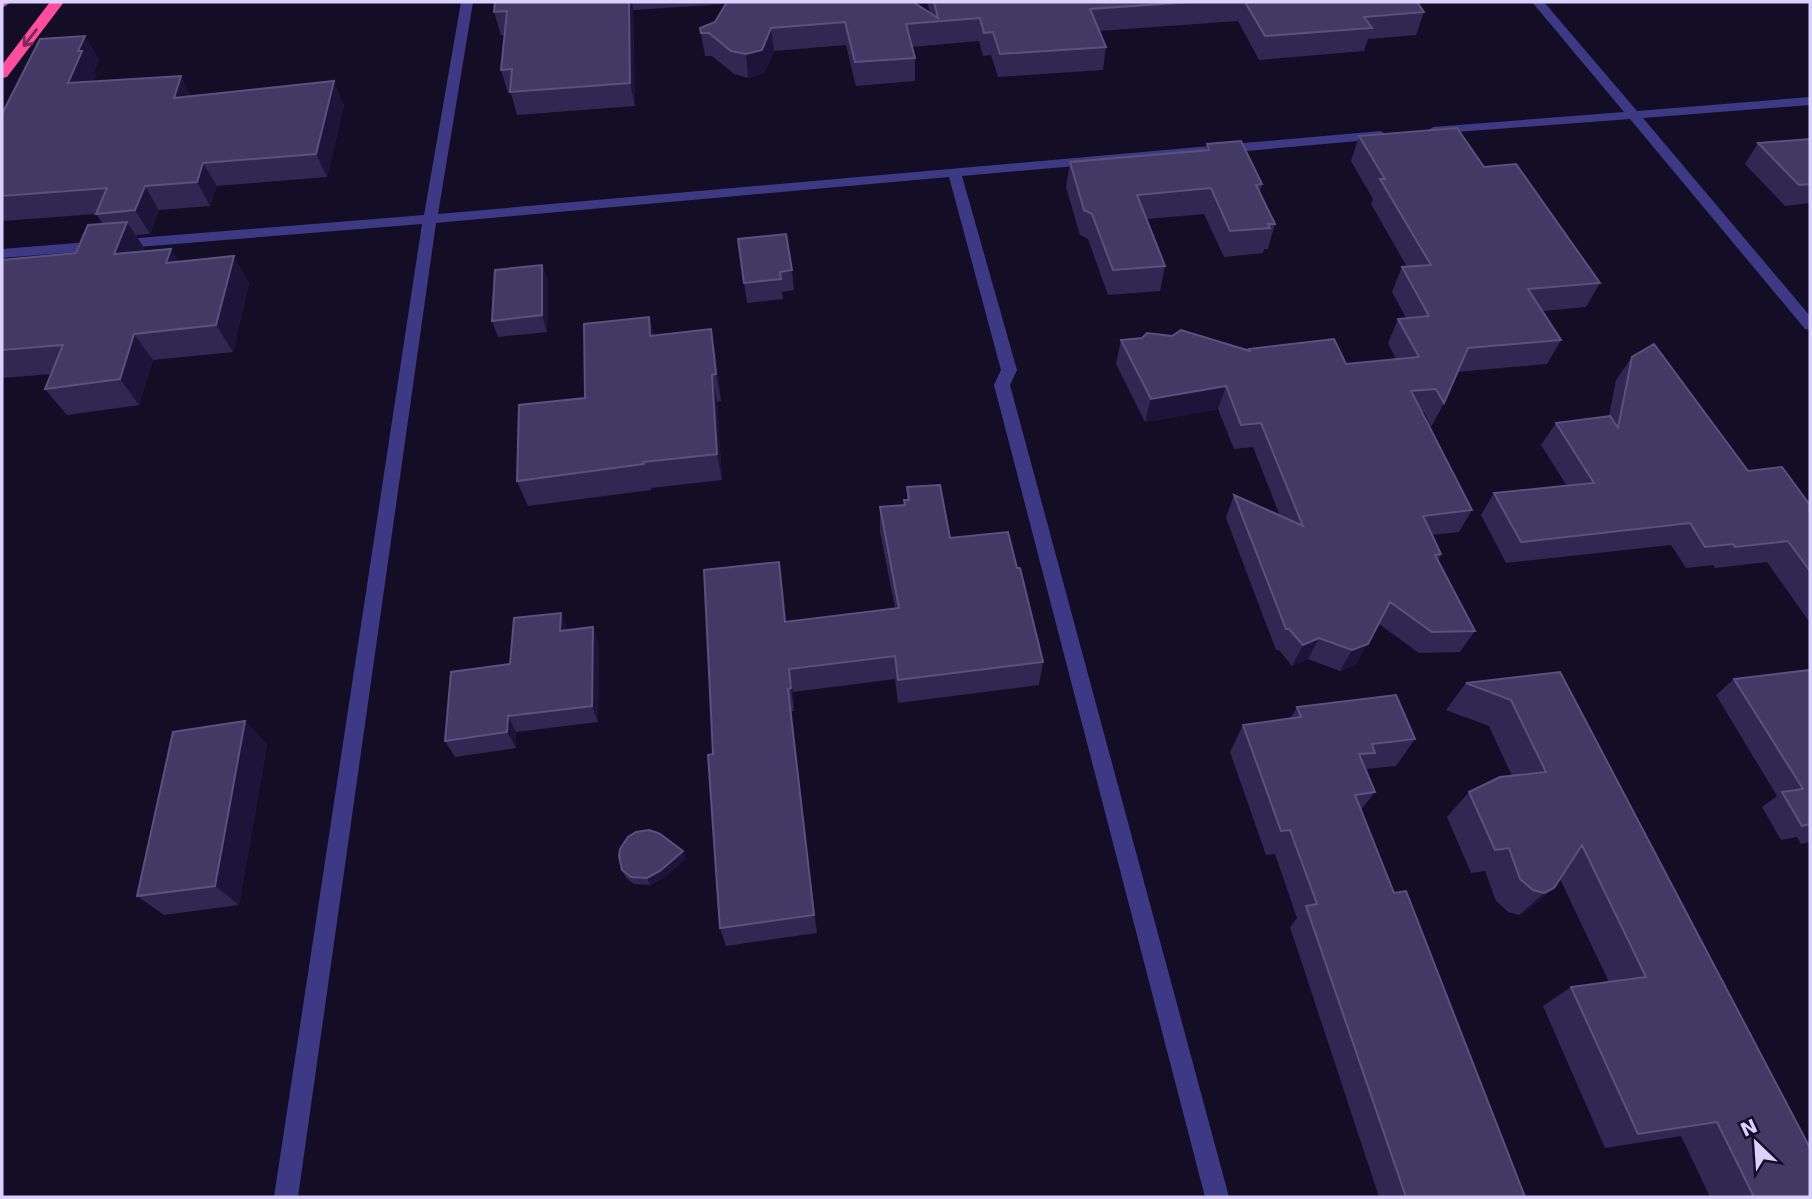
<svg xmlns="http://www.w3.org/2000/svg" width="1812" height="1199" font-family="'DejaVu Sans',sans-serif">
  <rect width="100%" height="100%" fill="#130e25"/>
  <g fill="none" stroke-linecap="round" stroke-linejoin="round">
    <!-- lane -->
    <path fill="#3e3984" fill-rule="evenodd" d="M461,2H473L438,214L1381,131L1387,135L1381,139L962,176L1017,370L1010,385L1229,1197H1205L994,385L1001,370L949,177L436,223L298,1197H274L422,224L2,258V249L424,215Z
      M1532,2H1544L1637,111L1810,97V105L1643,118L1810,316V330L1805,329L1630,119L1429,134L1427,131L1433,127L1624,112Z"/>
    <!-- highway -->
    <path fill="#ff4d9d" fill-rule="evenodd" d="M2,2H11L2,8Z
      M50,2H64L7,77L2,78V65Z"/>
  </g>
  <!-- wall -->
  <path fill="#312753" d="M495,2H913L930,13L927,2H1417L1424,12L1416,35L1368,39L1364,51L1259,60L1238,21L1099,31L1106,47L1103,70L998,77L991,55L983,56L979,41L912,47L915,58V81L856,86L846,45L774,51L764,73L748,78L734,74L712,56H705L700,28L715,22L726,4L633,10L635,106L517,115L511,93H508L501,70L505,35H501L494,12Z
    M99,59L94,71L96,75L93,81L191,96L344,105L327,177L217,186L210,206L159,210L150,234L136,235L144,248L143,252L171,249L179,262L249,283L233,352L153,360L139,405L67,415L45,389L51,374L2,378V260L76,253L103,224L96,214L2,221V114Z
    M1359,136L1484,167L1600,283L1586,307L1543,311L1561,340L1547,364L1457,372L1444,403L1431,427L1424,412L1422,413L1472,510L1459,532L1432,535L1441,554L1438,561L1475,631L1460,652L1419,653L1379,624L1356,664L1340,671L1308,659L1292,666L1279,650H1276L1226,518L1234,495L1280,516L1253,447L1234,449L1218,409L1145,422L1116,364L1121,340L1248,351L1249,349L1346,364L1396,359L1388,343L1398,319L1406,318L1392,292L1402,267H1407L1371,204L1373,199L1351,161Z
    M1810,139V203L1785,206L1745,164L1758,143Z
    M1207,144L1262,184L1260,192L1275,224L1268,249H1264L1263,253L1224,257L1204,214L1147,219L1165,266L1160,291L1108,295L1088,239L1080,235L1066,187L1070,162L1205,150Z
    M738,239L792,270L794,290L782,292L783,299L747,303Z
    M542,265L548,281L547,332L498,337L492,321Z
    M649,317L654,336L711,329L716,357L721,401L717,402L722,480L651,488V490L528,506L517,481L585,398Z
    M1632,357L1748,471L1810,505V620H1808L1767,562L1715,568L1713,565L1686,568L1671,545L1506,563L1481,515L1494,493L1567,486L1541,445L1556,423L1609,416L1616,380Z
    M907,487L950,538L1017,568L1043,662L1039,685L898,703L895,679L793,692L794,711H791L817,933L726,946L720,928L713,754L783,587L786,622L895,608L880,532V507L904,505V500H907Z
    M568,630L599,644L598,722L516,732V748L455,757L445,741L510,664Z
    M1810,670V842L1801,844L1797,837L1781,840L1762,807L1777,796L1716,695L1734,679Z
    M1560,672L1810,1197H1710L1681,1136L1605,1148L1543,1006L1571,987L1609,982L1560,879L1554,888L1528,910L1519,915L1508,912L1496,901L1485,871L1471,873L1447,817L1469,792L1512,776L1489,726L1446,710L1466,683Z
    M1297,707L1415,739L1396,766L1366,769L1375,792L1361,810L1394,893L1525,1197H1379L1290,927L1297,918L1275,854L1266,855L1230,752L1243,725L1290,719Z
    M245,721L267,745L239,905L164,915L137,896Z
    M686,858L663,878L650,885L634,884L626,878L622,870Z"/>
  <!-- shaded-wall -->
  <path fill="#1d1539" d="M629,2H632L633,10L635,106L630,83Z
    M771,28L774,51L764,73L748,78L746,54Z
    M85,36L99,59L94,71L96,75L82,107L68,83L78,51Z
    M181,76L193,99L174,98Z
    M334,81L344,105L327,177L316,154Z
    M203,163L217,186L210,206L197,182Z
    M145,186L159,210L150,234L135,210Z
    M127,222L144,248L132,281L114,254Z
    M171,249L188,276L166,263Z
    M234,256L249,283L233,352L216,325Z
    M542,265L548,281L547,332L542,315Z
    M649,317L655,344L650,336Z
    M711,329L716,357L721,401L716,374Z
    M134,334L153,360L139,405L120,379Z
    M712,375L717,402L722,480L717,454Z
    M1226,386L1218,409L1145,422L1151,399Z
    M779,562L783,587L788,646L785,622Z
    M561,613L568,630L560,631Z
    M593,627L599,644L598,722L592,706Z
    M1319,638L1308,659L1292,666L1303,645Z
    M1368,644L1356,664L1340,671L1352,650Z
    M789,669L793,692L794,711L791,688Z
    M788,689L791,711L817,933L814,915Z
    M508,716L516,732V748L507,732Z
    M245,721L267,745L239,905L215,886Z
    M683,851L686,858L663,878L650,885L647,878Z
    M1554,888L1528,910L1519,915L1544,893Z"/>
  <!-- building -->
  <path fill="#433965" stroke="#5a517e" stroke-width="2" d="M495,2H629L630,83L510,92L512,69L501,70L507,11L494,12Z
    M727,2H913L938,18L934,2H1191L1090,9L1106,47L1000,54L993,32L984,33L980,18L906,24L915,58L855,62L845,22L771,28L762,50L746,54L731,51L709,33H701L700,28L715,22Z
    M1245,2H1417L1424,12L1364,17L1372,28L1265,36Z
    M85,36L78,51H82L68,83L181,76L174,98L334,81L316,154L203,163L197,182L145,186L135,210L96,214L107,188L2,196V114L40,39Z
    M1457,128L1484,167L1516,164L1600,283L1528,289L1561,340L1468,348L1444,403L1436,389L1411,391L1472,510L1423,516L1441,554L1435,555L1475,631L1432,632L1390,602L1368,644L1352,650L1319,638L1303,645L1289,629H1286L1234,495L1303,526L1261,423L1241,425L1226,386L1151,399L1121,340L1142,338L1147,333L1172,336L1181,330L1250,351L1249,349L1334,339L1346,364L1419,357L1398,319L1429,316L1402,267L1431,265L1380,179H1385L1359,136Z
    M1810,139V184L1799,185L1758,143Z
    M1241,141L1262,184L1256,185L1275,224H1268L1270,228L1230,231L1211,188L1137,195L1165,266L1113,270L1092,214L1084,210L1070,162L1209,150L1207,144Z
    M127,222L114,254L171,249L166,263L234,256L216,325L134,334L120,379L45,389L63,345L2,350V260L76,253L88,225Z
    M786,234L792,270L780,272L781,279L744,283L738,239Z
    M542,265V315L492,321L495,270Z
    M649,317L650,336L711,329L716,374L712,375L717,454L643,462L644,464L517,481L519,405L585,398L584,324Z
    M1654,344L1748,471L1782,467L1810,505V510H1809L1810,512V571L1788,541L1735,547L1733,544L1705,547L1690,523L1521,542L1494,493L1594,483L1556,423L1610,416L1618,428L1632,357Z
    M940,485L950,538L1008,532L1017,568H1020L1043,662L898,680L895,656L789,669L791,688L788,689L814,915L720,928L708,755L713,754L704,570L779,562L785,622L899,608L880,507L905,505L904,500H909L907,487Z
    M561,613L560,631L593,627L592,706L508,716L507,732L445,741L451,672L510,664L514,618Z
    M1810,670V824L1802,826L1782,792L1803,789L1734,679Z
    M1560,672L1810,1148V1197H1754L1717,1122L1638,1134L1571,987L1646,977L1582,845L1554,888L1544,893L1533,890L1520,879L1509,848L1495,850L1469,792L1500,777L1546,772L1511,700L1466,683Z
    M1396,695L1415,739L1372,744L1375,753L1359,754L1375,792L1355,795L1394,893L1406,891L1525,1197H1406L1306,906L1317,904L1290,830L1281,831L1243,725L1301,717L1297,707Z
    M245,721L215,886L137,896L173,732Z
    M649,830L660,834L683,851L660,871L647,878L631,877L622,870L619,856L620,849L628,837L636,832Z"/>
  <!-- one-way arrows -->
  <defs><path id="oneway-shaft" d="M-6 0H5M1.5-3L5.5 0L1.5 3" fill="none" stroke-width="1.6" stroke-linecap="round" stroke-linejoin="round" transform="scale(1.75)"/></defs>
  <use stroke="#7d2a5b" href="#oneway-shaft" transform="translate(30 38) rotate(128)"/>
  <!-- border -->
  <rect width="1812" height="1199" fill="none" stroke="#d9d2ff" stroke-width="7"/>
  <!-- north arrow -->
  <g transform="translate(1756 1143) rotate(335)" stroke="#130e25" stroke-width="5" paint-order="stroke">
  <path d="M0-5L12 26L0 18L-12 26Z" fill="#d9d2ff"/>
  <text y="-10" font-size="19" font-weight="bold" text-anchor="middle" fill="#d9d2ff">N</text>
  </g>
</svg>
